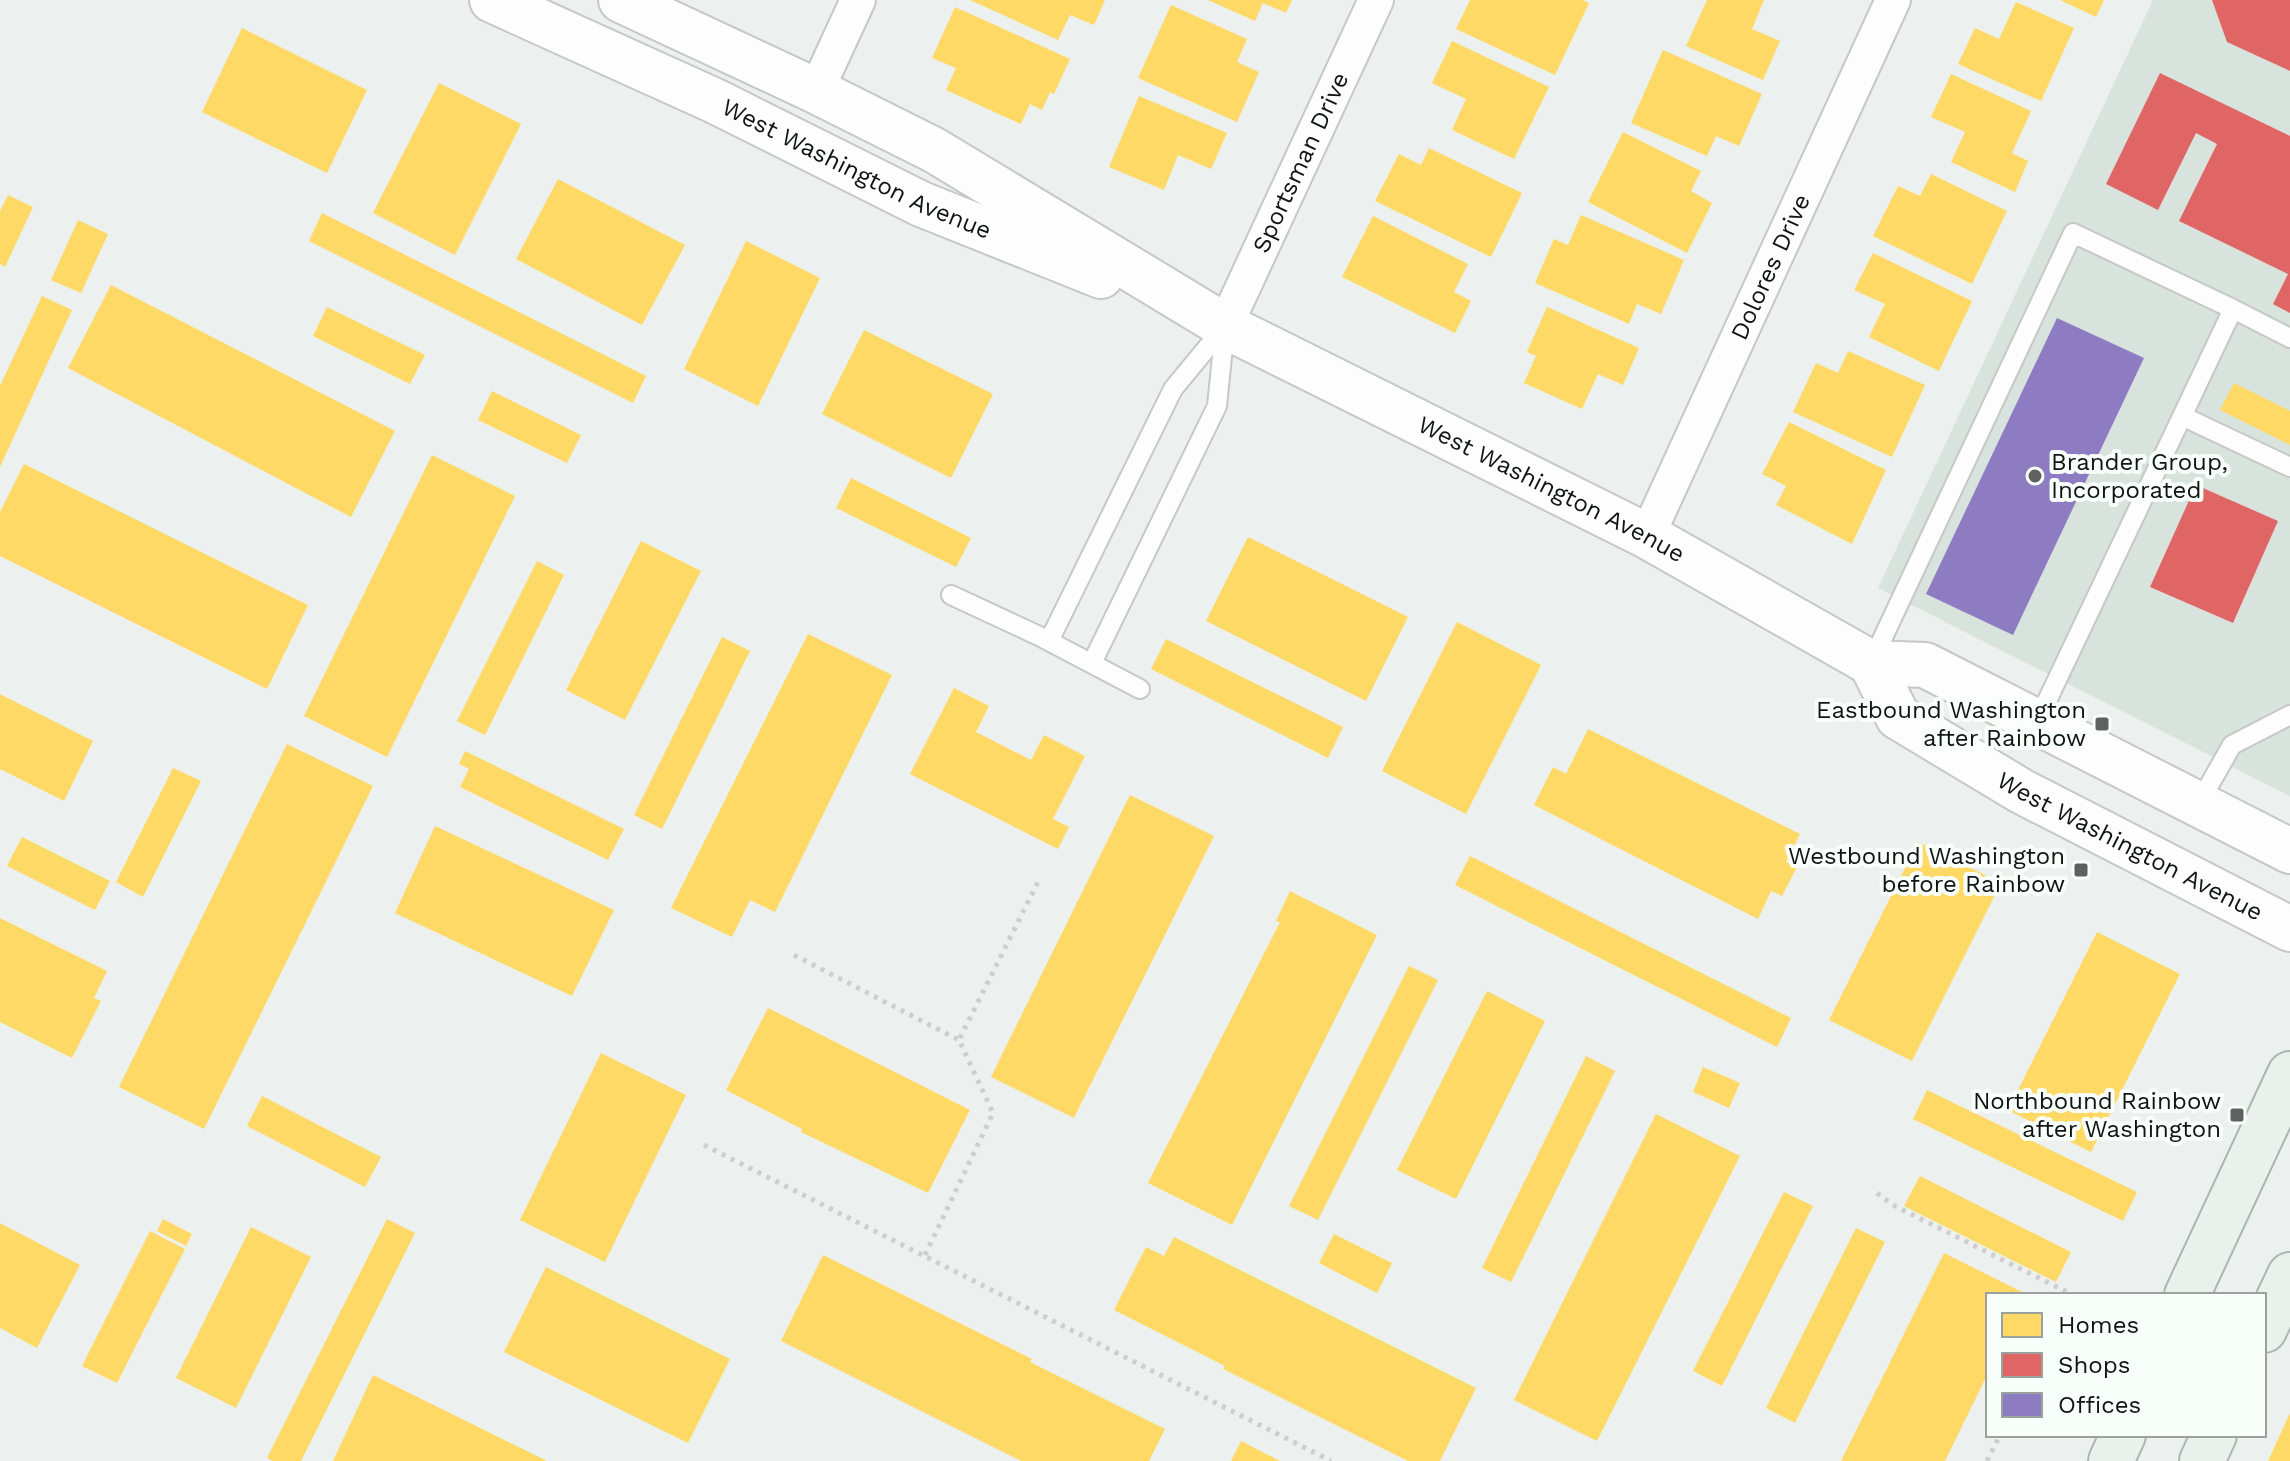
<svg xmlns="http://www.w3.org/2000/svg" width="2290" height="1461" font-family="'Work Sans',sans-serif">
  <rect width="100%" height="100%" fill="#ecf0ee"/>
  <!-- built -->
  <path fill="#d9e3de" d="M2153,0H2290V796L1878,588Z"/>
  <!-- homes -->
  <path fill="#ffd966" d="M970,0H1105L1094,25L1070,15L1058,40Z
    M1208,0H1292L1286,13L1263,3L1255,21Z
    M1470,0H1582L1589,3L1555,75L1456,29Z
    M1707,0H1764L1752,29L1780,41L1763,80L1686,46Z
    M2060,0H2104L2096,17Z
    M2016,2L2074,28L2041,101L1958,64L1975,28L1999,39Z
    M1171,5L1247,39L1237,62L1259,72L1237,122L1138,78Z
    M955,7L1070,59L1054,94L1050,92L1042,110L1030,104L1021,124L946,90L956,68L932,58Z
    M242,28L367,90L327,173L202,112Z
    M1452,41L1549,87L1514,159L1452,130L1466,99L1432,83Z
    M1663,50L1762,94L1739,146L1716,136L1707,156L1631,123Z
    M1951,74L2031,111L2012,153L2028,161L2015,192L1951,162L1965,132L1931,117Z
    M439,83L521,124L455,255L373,213Z
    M1139,96L1227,133L1211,169L1178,155L1164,190L1109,167Z
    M1623,132L1701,171L1691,191L1712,203L1687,253L1588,202Z
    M1429,148L1522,193L1491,257L1375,201L1399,154L1421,165Z
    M1931,174L2007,211L1972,284L1873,236L1898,186L1920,196Z
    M558,179L685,245L642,325L516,259Z
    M8,195L33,207L5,267L0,264V211Z
    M322,213L646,376L633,403L309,241Z
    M1581,215L1684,260L1661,314L1637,304L1629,324L1535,283L1554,239L1568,245Z
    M1373,216L1468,264L1454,292L1471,301L1455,333L1342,277Z
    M78,220L108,234L81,293L51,280Z
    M746,241L820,278L758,406L684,369Z
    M1873,253L1972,301L1939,371L1869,337L1885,304L1854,290Z
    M111,285L395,431L351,517L68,368Z
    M42,296L72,310L0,467V386Z
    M327,307L425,355L410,384L313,336Z
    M1547,307L1639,348L1623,385L1598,374L1582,409L1524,383L1536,356L1527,352Z
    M864,330L993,394L951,478L822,414Z
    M1848,351L1925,385L1892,457L1793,412L1816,363L1838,373Z
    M2234,383L2290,411V445L2220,410Z
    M492,391L581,435L567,463L478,420Z
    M1789,422L1886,470L1852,544L1776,505L1786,486L1762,474Z
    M432,455L515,496L387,757L304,716Z
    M24,464L308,605L267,689L0,556V512Z
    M851,478L971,538L956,567L836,508Z
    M1248,537L1408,617L1366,701L1206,621Z
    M641,541L701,571L625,720L566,690Z
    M537,561L564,575L485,735L457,721Z
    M1457,622L1541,665L1466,814L1382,771Z
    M808,634L892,675L775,912L750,900L732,937L671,908Z
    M722,637L750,651L662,829L634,815Z
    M1166,639L1343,727L1328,758L1151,669Z
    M954,688L989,706L976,732L1031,760L1044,735L1085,756L1053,819L1069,827L1058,849L910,774Z
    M0,694L93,741L64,801L0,769Z
    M1588,729L1800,834L1786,862L1797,867L1782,896L1771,891L1758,919L1534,805L1553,767L1566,774Z
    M287,744L373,786L204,1129L119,1087Z
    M465,751L624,829L608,860L460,787L469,769L459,764Z
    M173,768L201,781L143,897L116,882Z
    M1130,795L1214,836L1074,1118L991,1077Z
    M435,826L614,910L572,996L395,913Z
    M22,837L110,881L95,910L7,866Z
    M1918,842L2001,883L1912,1061L1829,1020Z
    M1470,856L1791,1018L1777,1047L1455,885Z
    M1290,891L1377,935L1232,1225L1148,1183L1280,922L1276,921Z
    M0,918L107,971L94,998L101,1001L72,1058L0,1022Z
    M2097,932L2180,974L2091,1152L2008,1110Z
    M1409,966L1438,980L1318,1220L1289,1206Z
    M1487,991L1545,1021L1456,1199L1397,1170Z
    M768,1008L970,1110L928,1193L801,1132L802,1129L726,1090Z
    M601,1053L686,1095L605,1262L520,1220Z
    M1586,1056L1615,1071L1511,1282L1482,1268Z
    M1703,1067L1740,1083L1729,1108L1693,1092Z
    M1927,1090L2137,1192L2123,1221L1913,1119Z
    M262,1096L381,1157L365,1187L247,1126Z
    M1656,1114L1740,1156L1597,1441L1514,1400Z
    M1920,1176L2071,1252L2056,1282L1904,1206Z
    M1784,1192L1813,1206L1722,1386L1693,1371Z
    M163,1219L192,1234L186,1246L157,1231Z
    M387,1219L415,1233L301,1461H273L267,1458Z
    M0,1223L80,1265L37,1348L0,1328Z
    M251,1227L311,1257L236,1408L176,1378Z
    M1856,1228L1885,1242L1795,1423L1766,1408Z
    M150,1231L185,1249L117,1383L82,1366Z
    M1334,1234L1392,1263L1377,1293L1319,1263Z
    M1174,1237L1476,1388L1440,1461H1408L1223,1369L1225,1366L1114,1310L1146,1247L1164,1256Z
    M1944,1253L2028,1295H1988V1373L1945,1461H1841Z
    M823,1255L1032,1359L1030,1362L1165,1429L1149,1461H1021L781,1341Z
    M546,1267L730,1359L688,1443L504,1352Z
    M373,1375L547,1461H333Z
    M2290,1413V1461H2268Z
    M1241,1441L1280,1461H1231Z"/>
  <!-- shops -->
  <path fill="#e06666" d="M2212,0H2290V71L2227,42Z
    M2160,73L2290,136V313L2273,304L2288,274L2179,221L2217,144L2196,133L2158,210L2106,184Z
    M2196,485L2278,521L2233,623L2150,587Z"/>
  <!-- offices -->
  <path fill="#8e7cc3" d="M2057,318L2144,358L2013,635L1926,594Z"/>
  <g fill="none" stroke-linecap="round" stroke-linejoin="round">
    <defs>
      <path id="lane" d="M2233,309L2290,338
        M2182,416L2290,467
        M951,595L1039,636L1140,689
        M1049,641L1173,389L1225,326
        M1092,663L1217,406L1225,327
        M1871,663L2073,233L2233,309L2037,722
        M2199,803L2232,745L2290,715"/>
      <g id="street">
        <path d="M816,91L858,0"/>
        <path id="s1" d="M1225,326L1376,0"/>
        <path id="s2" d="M1647,536L1893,0"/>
      </g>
      <g id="secondary">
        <path id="s3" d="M492,0L715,101L921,204L1101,276"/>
        <path id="s4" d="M621,0L816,91L934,150L1225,326L1647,536L1871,663L1925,665L2290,851"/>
        <path id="s5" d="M1871,663L1898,717L2021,791L2290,929"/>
      </g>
      <path id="primary" d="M2187,1295L2290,1074
        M2264,1330L2290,1275
        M2111,1461L2123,1435
        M2202,1461L2214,1435"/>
    </defs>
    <!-- lane casing -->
    <use href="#lane" stroke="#c5c8c6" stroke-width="22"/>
    <!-- street casing -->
    <use href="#street" stroke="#c5c8c6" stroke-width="38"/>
    <!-- secondary casing -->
    <use href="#secondary" stroke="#c5c8c6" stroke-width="48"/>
    <!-- primary casing -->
    <use href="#primary" stroke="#a9b7b0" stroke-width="48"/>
    <!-- path -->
    <path stroke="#cecece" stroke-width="5" stroke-dasharray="4 6" stroke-linecap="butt" d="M794,955L959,1040
      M704,1145L1331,1461
      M1877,1193L1893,1205L2073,1295
      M925,1255L993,1113L959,1040L1038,882
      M1987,1461L2000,1435"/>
    <!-- lane -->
    <use href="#lane" stroke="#fcfdfc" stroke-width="18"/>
    <!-- street -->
    <use href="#street" stroke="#fcfdfc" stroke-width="34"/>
    <!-- secondary -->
    <use href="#secondary" stroke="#fcfdfc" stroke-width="44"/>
    <!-- primary -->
    <use href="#primary" stroke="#eaf1ed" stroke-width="44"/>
  </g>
  <!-- markers -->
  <g fill="#5e615f" stroke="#f8fffb" stroke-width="3">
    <circle cx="2035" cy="476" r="8"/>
    <rect x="2094" y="716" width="16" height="16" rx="4"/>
    <rect x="2073" y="862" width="16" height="16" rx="4"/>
    <rect x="2229" y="1107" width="16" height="16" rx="4"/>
  </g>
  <g text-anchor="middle" stroke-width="8" stroke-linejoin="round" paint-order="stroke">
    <!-- street labels -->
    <g font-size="24" fill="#111412" stroke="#f8fffb">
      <text dy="8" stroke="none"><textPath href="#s1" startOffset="180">Sportsman Drive</textPath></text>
      <text dy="8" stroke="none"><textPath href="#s3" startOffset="402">West Washington Avenue</textPath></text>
      <text dy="8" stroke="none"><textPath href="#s2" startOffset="296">Dolores Drive</textPath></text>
      <text dy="8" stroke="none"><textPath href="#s4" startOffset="1052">West Washington Avenue</textPath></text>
      <text dy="8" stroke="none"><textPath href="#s5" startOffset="326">West Washington Avenue</textPath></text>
    </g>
    <!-- poi labels -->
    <g font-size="24" fill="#111412" stroke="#f8fffb" text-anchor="end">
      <text x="2051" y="470" text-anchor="start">Brander Group,<tspan x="2051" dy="28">Incorporated</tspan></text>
      <text x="2086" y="718">Eastbound Washington<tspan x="2086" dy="28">after Rainbow</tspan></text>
      <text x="2065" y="864">Westbound Washington<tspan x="2065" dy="28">before Rainbow</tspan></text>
      <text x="2221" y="1109">Northbound Rainbow<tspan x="2221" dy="28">after Washington</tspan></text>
    </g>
  </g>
  <!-- legend -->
  <rect x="1986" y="1293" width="280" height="144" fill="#f8fffb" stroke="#9ca19e" stroke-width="2"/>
  <rect x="2002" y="1313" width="40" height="24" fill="#ffd966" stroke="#9ca19e" stroke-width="2"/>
  <text x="2058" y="1333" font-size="24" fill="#111412">Homes</text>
  <rect x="2002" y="1353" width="40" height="24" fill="#e06666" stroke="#9ca19e" stroke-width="2"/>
  <text x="2058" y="1373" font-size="24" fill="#111412">Shops</text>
  <rect x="2002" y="1393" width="40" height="24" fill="#8e7cc3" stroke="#9ca19e" stroke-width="2"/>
  <text x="2058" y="1413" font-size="24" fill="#111412">Offices</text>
</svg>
